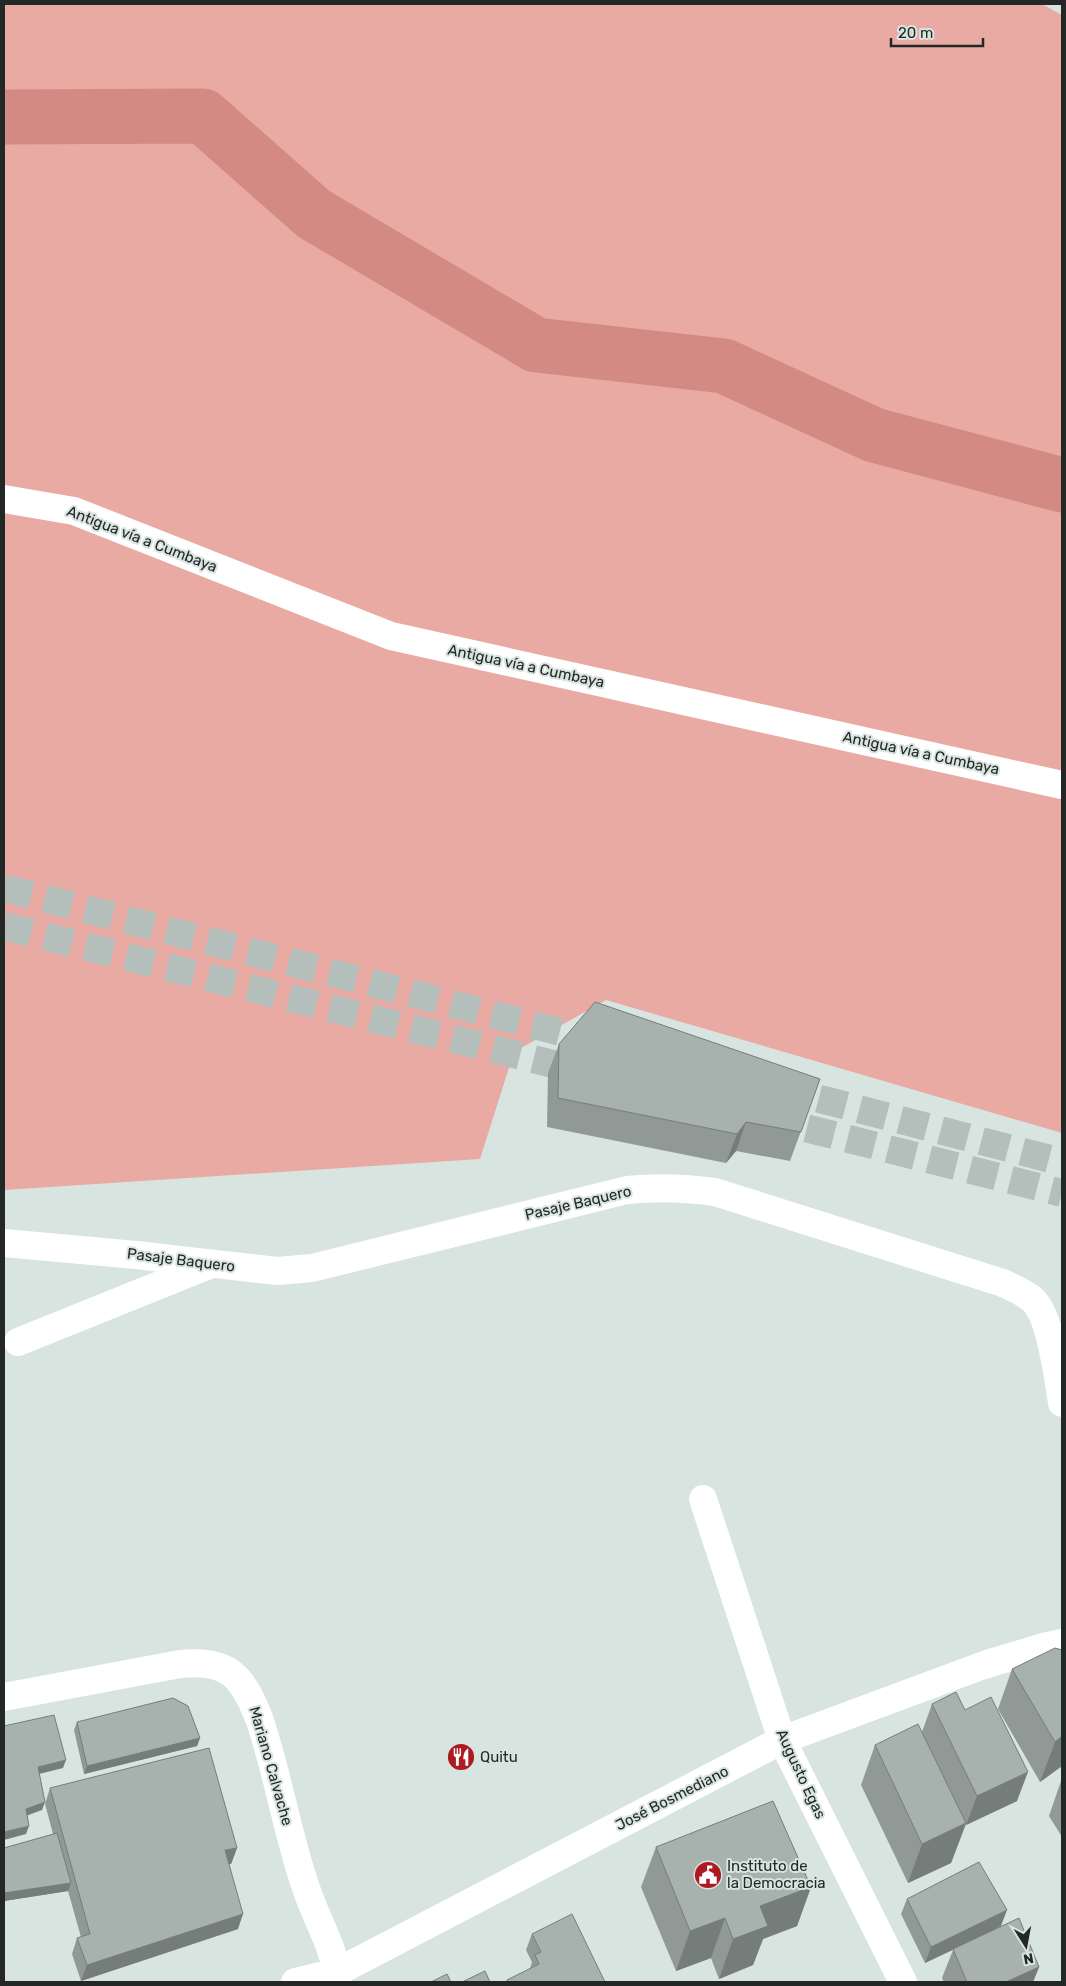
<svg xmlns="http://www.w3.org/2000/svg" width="1066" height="1986" font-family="Rubik,sans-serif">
  <rect width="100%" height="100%" fill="#d8e4e0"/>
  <!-- green -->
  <path fill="#e9aaa3" d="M4,4H1042L1062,15V1133L606,1000L514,1052L480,1159L4,1190Z"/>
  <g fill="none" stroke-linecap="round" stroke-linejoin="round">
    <!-- river -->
    <path stroke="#d38a83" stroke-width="55" d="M4,117L203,116L314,214L536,345L724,366L874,435L1062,485"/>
    <!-- major-tunnel -->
    <path stroke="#b4bebb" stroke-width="28" stroke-dasharray="28 14" stroke-linecap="butt" d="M4,888L603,1043
      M4,926L589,1073
      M778,1088L1062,1162
      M766,1118L1062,1193"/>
    <!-- minor -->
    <path stroke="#fff" stroke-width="28" d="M4,499L74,511L391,636L1062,785
      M4,1243L136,1255L277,1271L312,1268L627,1190C657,1187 685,1188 715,1192L1003,1283C1013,1288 1024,1292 1033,1300C1051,1317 1058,1377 1062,1403
      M18,1342L209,1265
      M703,1499L782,1740L903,1982
      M4,1697L180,1664C229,1659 242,1676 259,1718C278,1774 287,1833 306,1888C316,1919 336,1950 338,1982
      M295,1982L337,1972L782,1740L984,1665L1047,1646L1062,1643"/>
  </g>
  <!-- wall -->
  <path fill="#909996" d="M559,1044L820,1079L790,1161L736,1151L726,1163L547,1127L548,1073Z
    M1062,1650V1766L1040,1782L998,1709L1012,1669Z
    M932,1704L965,1710L1017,1801L966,1825V1824L951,1863L908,1883L861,1785L875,1745L922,1732Z
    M77,1722L200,1738L197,1746L84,1774L74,1730Z
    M1062,1778V1837L1049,1816Z
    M50,1788L237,1848L231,1864H229L238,1929L81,1981L72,1954L77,1938L81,1937L68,1891L4,1901V1848L53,1834L45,1804Z
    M656,1847L811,1887L797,1926L763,1939L753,1965L719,1979L711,1958L676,1971L641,1887Z
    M907,1899L1001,1926L977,1938L1039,1967L1033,1982H944L942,1978L953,1950L925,1963L901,1914Z
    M532,1934L605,1982H506L507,1980L530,1969L532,1962L526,1950Z"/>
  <!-- shaded-wall -->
  <path fill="#757d7a" d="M746,1122L736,1151L726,1163L737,1134Z
    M1062,1736V1766L1040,1782L1055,1742Z
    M200,1738L197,1746L84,1774L87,1766Z
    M66,1760L63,1768L35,1775L38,1767Z
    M1028,1772L1017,1801L966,1825L977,1796Z
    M45,1802L42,1810L23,1817L26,1809Z
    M966,1823L951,1863L908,1883L922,1844Z
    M29,1826L26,1834L4,1840V1832Z
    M237,1848L231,1864L220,1866L225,1850Z
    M71,1883L68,1891L4,1901V1893Z
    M811,1887L797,1926L763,1939L753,1965L719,1979L733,1939L760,1906Z
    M1007,1910L1001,1926L925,1963L931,1947Z
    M243,1914L238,1929L81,1981L87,1965Z
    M725,1918L711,1958L676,1971L690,1931Z
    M1039,1967L1033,1982H1006Z"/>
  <!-- building -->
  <path fill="#a7b2af" stroke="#757d7a" d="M595,1002L820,1079L801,1132L746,1122L737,1134L558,1098L559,1044Z
    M1055,1648L1062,1650V1736L1055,1742L1012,1669Z
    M956,1692L965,1710L991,1697L1028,1772L977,1796L932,1704Z
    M173,1698L188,1706L200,1738L87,1766L77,1722Z
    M54,1715L66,1760L38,1767L45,1802L26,1809L29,1826L4,1832V1726Z
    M918,1724L966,1823L922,1844L875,1745Z
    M209,1748L237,1848L225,1850L243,1914L87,1965L77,1938L90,1934L50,1788Z
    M773,1801L811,1887L760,1906L768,1926L733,1939L725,1918L690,1931L656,1847Z
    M57,1833L71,1883L4,1893V1848Z
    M979,1862L1007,1910L931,1947L907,1899Z
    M572,1914L605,1982H508L507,1980L539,1964L535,1955L541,1952L532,1934Z
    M1019,1918L1039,1967L1006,1982H967L953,1949Z
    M485,1971L490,1982H462Z
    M447,1974L451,1982H431Z"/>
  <!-- icons -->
  <defs>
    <symbol id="restaurant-disc" viewBox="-11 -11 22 22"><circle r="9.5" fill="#ad1a21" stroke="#d8e4e0"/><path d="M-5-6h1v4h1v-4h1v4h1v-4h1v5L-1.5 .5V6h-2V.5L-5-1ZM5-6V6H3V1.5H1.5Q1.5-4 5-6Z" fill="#fff"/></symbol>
    <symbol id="civic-disc" viewBox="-11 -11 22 22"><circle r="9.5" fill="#ad1a21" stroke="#d8e4e0"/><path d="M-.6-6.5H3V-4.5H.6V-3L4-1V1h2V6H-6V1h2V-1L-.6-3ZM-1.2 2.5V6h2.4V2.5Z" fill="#fff"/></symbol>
  </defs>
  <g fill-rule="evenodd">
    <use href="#restaurant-disc" x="445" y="1741" width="32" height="32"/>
    <use href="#civic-disc" x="692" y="1859" width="32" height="32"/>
  </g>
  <g text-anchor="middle" stroke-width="4" stroke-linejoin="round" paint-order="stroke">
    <!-- street labels -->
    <g font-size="15" fill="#232826" stroke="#d8e4e0">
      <text transform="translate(142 539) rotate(21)" y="5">Antigua vía a Cumbaya</text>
      <text transform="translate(526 666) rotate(12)" y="5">Antigua vía a Cumbaya</text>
      <text transform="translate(921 753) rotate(12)" y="5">Antigua vía a Cumbaya</text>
      <text transform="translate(578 1203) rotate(-13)" y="5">Pasaje Baquero</text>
      <text transform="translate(181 1260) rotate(7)" y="5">Pasaje Baquero</text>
      <text transform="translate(271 1766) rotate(74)" y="5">Mariano Calvache</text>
      <text transform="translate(801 1774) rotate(65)" y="5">Augusto Egas</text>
      <text transform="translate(672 1798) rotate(-27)" y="5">José Bosmediano</text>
    </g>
    <!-- poi labels -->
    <g font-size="15" fill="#232826" stroke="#d8e4e0" text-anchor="start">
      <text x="480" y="1762">Quitu</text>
      <text x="727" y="1871">Instituto de<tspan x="727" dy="17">la Democracia</tspan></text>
    </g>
  </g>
  <!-- border -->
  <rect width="1066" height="1986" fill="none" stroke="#232826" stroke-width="10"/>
  <!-- north arrow -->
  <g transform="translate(1026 1946) rotate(169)" stroke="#d8e4e0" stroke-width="4" paint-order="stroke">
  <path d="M0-4L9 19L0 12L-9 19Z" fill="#232826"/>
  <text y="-8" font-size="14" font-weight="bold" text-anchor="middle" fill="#232826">N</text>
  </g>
  <!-- scale -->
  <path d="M891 38v8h92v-8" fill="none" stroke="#232826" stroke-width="2.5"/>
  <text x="898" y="38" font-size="15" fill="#232826" stroke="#d8e4e0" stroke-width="4" paint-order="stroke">20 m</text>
</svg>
